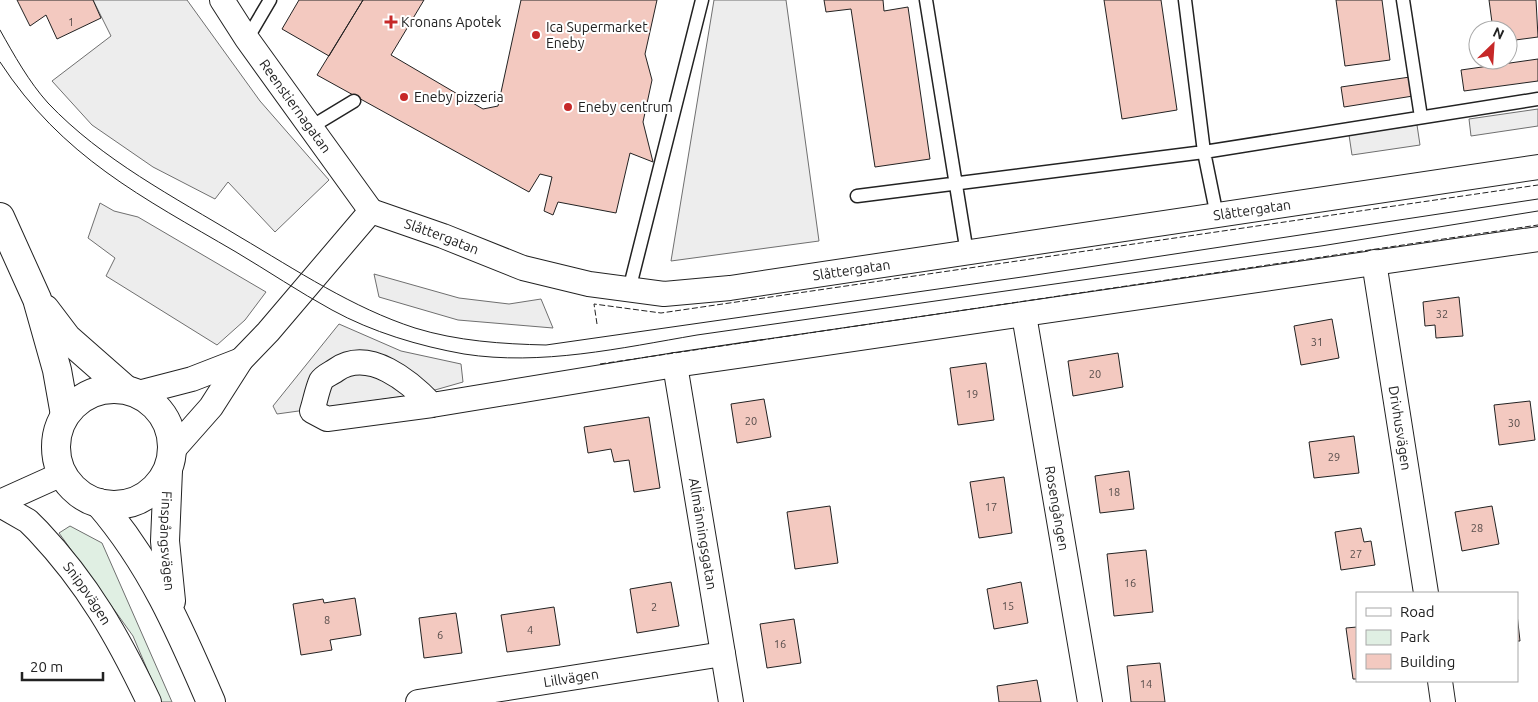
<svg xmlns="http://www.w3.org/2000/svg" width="1538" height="702" font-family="Ubuntu,sans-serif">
  <rect width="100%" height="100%" fill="#fff"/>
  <!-- green -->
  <path fill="#e0efe3" stroke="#6f6f6f" d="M70,526L102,543L172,702H161L133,636L59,533Z"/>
  <!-- parking -->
  <path fill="#ededed" stroke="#6f6f6f" d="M93,0H187L260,101L329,180L275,232L228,182L215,199L153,167L92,125L52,81L111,36Z
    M714,0H786L819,241L671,261Z
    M1538,109V126L1471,136L1469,119Z
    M1417,125L1420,145L1352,155L1349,135Z
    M100,203L114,211L138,217L266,292L245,320L217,345L106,276L115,258L88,238Z
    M374,274L459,298L509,304L541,299L553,328L458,320L379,297Z
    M339,324L401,351L461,364L463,382L421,394L277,414L273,406Z"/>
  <!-- building -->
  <path fill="#f3c9c0" stroke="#222" d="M17,0H93L101,18L57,39L46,15L30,26Z
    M299,0H363L329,56L282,29Z
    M363,0H424L391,55L483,109L498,106L521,0H657L645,54L652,80L643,122L653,162L630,153L616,213L558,202L553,215L544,211L552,177L540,174L529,192L317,75Z
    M824,0H883L884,11L908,7L930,159L875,167L851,9L826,12Z
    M1104,0H1161L1177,110L1122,119Z
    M1336,0H1382L1390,60L1345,66Z
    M1489,0H1536L1538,37L1508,41V30H1493Z
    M1538,59V81L1464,91L1461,70Z
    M1410,77L1413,96L1344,107L1341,87Z
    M1459,297L1463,336L1436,338L1435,325L1425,326L1423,302Z
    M1332,319L1339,358L1301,365L1294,326Z
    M1118,353L1123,387L1073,396L1068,361Z
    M986,363L994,420L958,425L950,368Z
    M764,399L771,437L737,443L731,404Z
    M1530,401L1535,440L1499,445L1494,405Z
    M649,417L660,488L634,492L629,460L614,462L611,449L588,453L584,427Z
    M1354,436L1359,473L1314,478L1309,442Z
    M1129,471L1134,509L1100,513L1095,476Z
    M1004,477L1012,533L979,538L970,482Z
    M830,506L838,563L795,569L787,512Z
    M1492,506L1499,544L1462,551L1455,512Z
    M1361,528L1364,542L1371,541L1375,565L1341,570L1335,532Z
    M1146,550L1153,612L1114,616L1107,554Z
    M671,582L679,626L637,633L630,589Z
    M1021,582L1028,623L994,629L987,589Z
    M355,598L361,635L330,640L332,650L301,655L293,604L323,599L324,603Z
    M554,607L560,645L507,652L501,615Z
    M456,613L462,653L424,658L419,618Z
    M1517,614L1520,641H1517Z
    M794,619L801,663L767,668L760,624Z
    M1357,627V679H1353L1346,628Z
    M1160,663L1165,702H1131L1127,666Z
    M1037,680L1041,702H999L997,686Z"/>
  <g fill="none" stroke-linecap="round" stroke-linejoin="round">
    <defs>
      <path id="service" d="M926,0L967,253
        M1185,0L1204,152L1217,216
        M1403,0L1421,117
        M247,39L270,0
        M311,127L354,101
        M857,196L1204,152L1538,99
        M629,290L702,0"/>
      <g id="minor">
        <path id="s1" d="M222,0L247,39L371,211"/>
        <path id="s2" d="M1374,262L1426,593"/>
        <path id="s3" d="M1024,315L1090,702"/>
        <path id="s4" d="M675,365L731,702"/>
        <path d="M138,393L192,379L241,360"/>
        <path d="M432,405C410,382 369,347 336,370C332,373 324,376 321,381C317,390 315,402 312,411L327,419L432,405L675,365L1538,239"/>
        <path id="s5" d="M173,450L211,407L241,360L268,332L371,211L443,236L523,268L589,284L664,294L730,288L1538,167"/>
        <path d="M0,502L62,474"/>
        <path id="s6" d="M0,505L28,521L38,531C88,584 118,637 149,702"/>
        <path d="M1440,681L1443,702"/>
        <path id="s7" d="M418,702L723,654"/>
      </g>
      <g id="secondary">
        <path d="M0,217L37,299L57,370L65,415"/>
        <path d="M45,309L67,338L125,389"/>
        <circle cx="114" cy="447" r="58"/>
        <path id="s8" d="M168,470L165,541L171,601"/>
        <path d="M99,503C151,563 180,630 211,702"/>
      </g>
    </defs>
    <!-- service casing -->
    <use href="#service" stroke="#222" stroke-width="15"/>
    <!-- minor casing -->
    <use href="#minor" stroke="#222" stroke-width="26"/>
    <!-- secondary casing -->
    <use href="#secondary" stroke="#222" stroke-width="30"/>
    <!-- service -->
    <use href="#service" stroke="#fff" stroke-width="12"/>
    <!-- minor -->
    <use href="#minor" stroke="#fff" stroke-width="24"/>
    <!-- secondary -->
    <use href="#secondary" stroke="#fff" stroke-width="28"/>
    <!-- tram -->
    <path stroke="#222" stroke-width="1" d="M0,30C14,55 29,82 48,103C102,160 174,197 240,237C296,270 353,308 415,328C457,341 502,344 546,345L1029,276L1538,199
      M0,62C62,157 142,197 236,252C268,271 299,292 332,310C372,332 419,346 464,354C541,366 621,348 697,335L1321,246L1538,211"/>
    <!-- fence -->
    <path stroke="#222" stroke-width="1" stroke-dasharray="6 2.5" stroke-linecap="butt" d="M597,324L594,304L661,313L1538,185
      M600,364L1538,225"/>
  </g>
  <!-- markers -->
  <g fill="#c62828" stroke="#fff" stroke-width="2">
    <path d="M388.5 14.5h5v5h5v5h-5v5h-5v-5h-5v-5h5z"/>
    <circle cx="536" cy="35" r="5"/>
    <circle cx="404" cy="97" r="5"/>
    <circle cx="568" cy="107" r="5"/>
  </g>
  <g text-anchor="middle" stroke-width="4" stroke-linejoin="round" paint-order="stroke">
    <!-- number labels -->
    <g font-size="11" fill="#564c4a">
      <text x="71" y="26">1</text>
      <text x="1442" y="318">32</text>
      <text x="1317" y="346">31</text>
      <text x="1095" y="378">20</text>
      <text x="972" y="398">19</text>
      <text x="751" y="425">20</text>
      <text x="1514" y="427">30</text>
      <text x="1334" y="461">29</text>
      <text x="1114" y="496">18</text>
      <text x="991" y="511">17</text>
      <text x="1477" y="532">28</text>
      <text x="1356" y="558">27</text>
      <text x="1130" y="587">16</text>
      <text x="1008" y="610">15</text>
      <text x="654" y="611">2</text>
      <text x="327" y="624">8</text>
      <text x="530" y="634">4</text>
      <text x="440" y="639">6</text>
      <text x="780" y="648">16</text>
      <text x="1146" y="688">14</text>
    </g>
    <!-- poi labels -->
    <g font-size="14" fill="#222" stroke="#fff" text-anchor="start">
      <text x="401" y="27">Kronans Apotek</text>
      <text x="546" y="32">Ica Supermarket<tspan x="546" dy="16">Eneby</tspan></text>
      <text x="414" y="102">Eneby pizzeria</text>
      <text x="578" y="112">Eneby centrum</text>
    </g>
    <!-- street labels -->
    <g font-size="14" fill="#222" stroke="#fff">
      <text dy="5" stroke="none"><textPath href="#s1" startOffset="129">Reenstiernagatan</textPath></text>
      <text dy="5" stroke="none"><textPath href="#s5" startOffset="1211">Slåttergatan</textPath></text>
      <text dy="5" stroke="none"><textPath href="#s5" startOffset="386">Slåttergatan</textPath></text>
      <text dy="5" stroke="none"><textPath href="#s5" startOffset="806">Slåttergatan</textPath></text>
      <text dy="5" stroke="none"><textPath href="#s2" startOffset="168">Drivhusvägen</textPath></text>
      <text dy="5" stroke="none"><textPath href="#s3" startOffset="196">Rosengången</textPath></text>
      <text dy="5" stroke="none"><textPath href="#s4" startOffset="171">Allmänningsgatan</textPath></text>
      <text dy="5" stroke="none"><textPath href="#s8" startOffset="71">Finspångsvägen</textPath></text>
      <text dy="5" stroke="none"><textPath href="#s6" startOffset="126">Snippvägen</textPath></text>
      <text dy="5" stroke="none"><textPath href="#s7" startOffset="155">Lillvägen</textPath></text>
    </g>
  </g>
  <!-- legend -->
  <rect x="1356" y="592" width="162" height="90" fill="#ffffff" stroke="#a7a7a7"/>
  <rect x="1366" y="608" width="25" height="8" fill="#ffffff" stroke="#a7a7a7"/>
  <text x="1400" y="617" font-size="15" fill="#222222">Road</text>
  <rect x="1366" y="630" width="25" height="15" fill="#e0efe3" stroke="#a7a7a7"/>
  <text x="1400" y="642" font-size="15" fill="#222222">Park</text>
  <rect x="1366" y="654" width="25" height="15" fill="#f3c9c0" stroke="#a7a7a7"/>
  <text x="1400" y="667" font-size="15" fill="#222222">Building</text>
  <!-- north arrow -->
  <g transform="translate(1493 45) rotate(25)"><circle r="24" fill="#ffffff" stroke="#a7a7a7"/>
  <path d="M0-4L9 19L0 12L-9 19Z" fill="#c62828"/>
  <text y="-8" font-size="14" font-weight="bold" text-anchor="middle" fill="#222222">N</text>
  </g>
  <!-- scale -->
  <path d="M22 672v8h81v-8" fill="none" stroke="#222222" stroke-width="2.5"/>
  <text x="30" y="672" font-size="15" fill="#222222" stroke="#ffffff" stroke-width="4" paint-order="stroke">20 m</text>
</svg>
